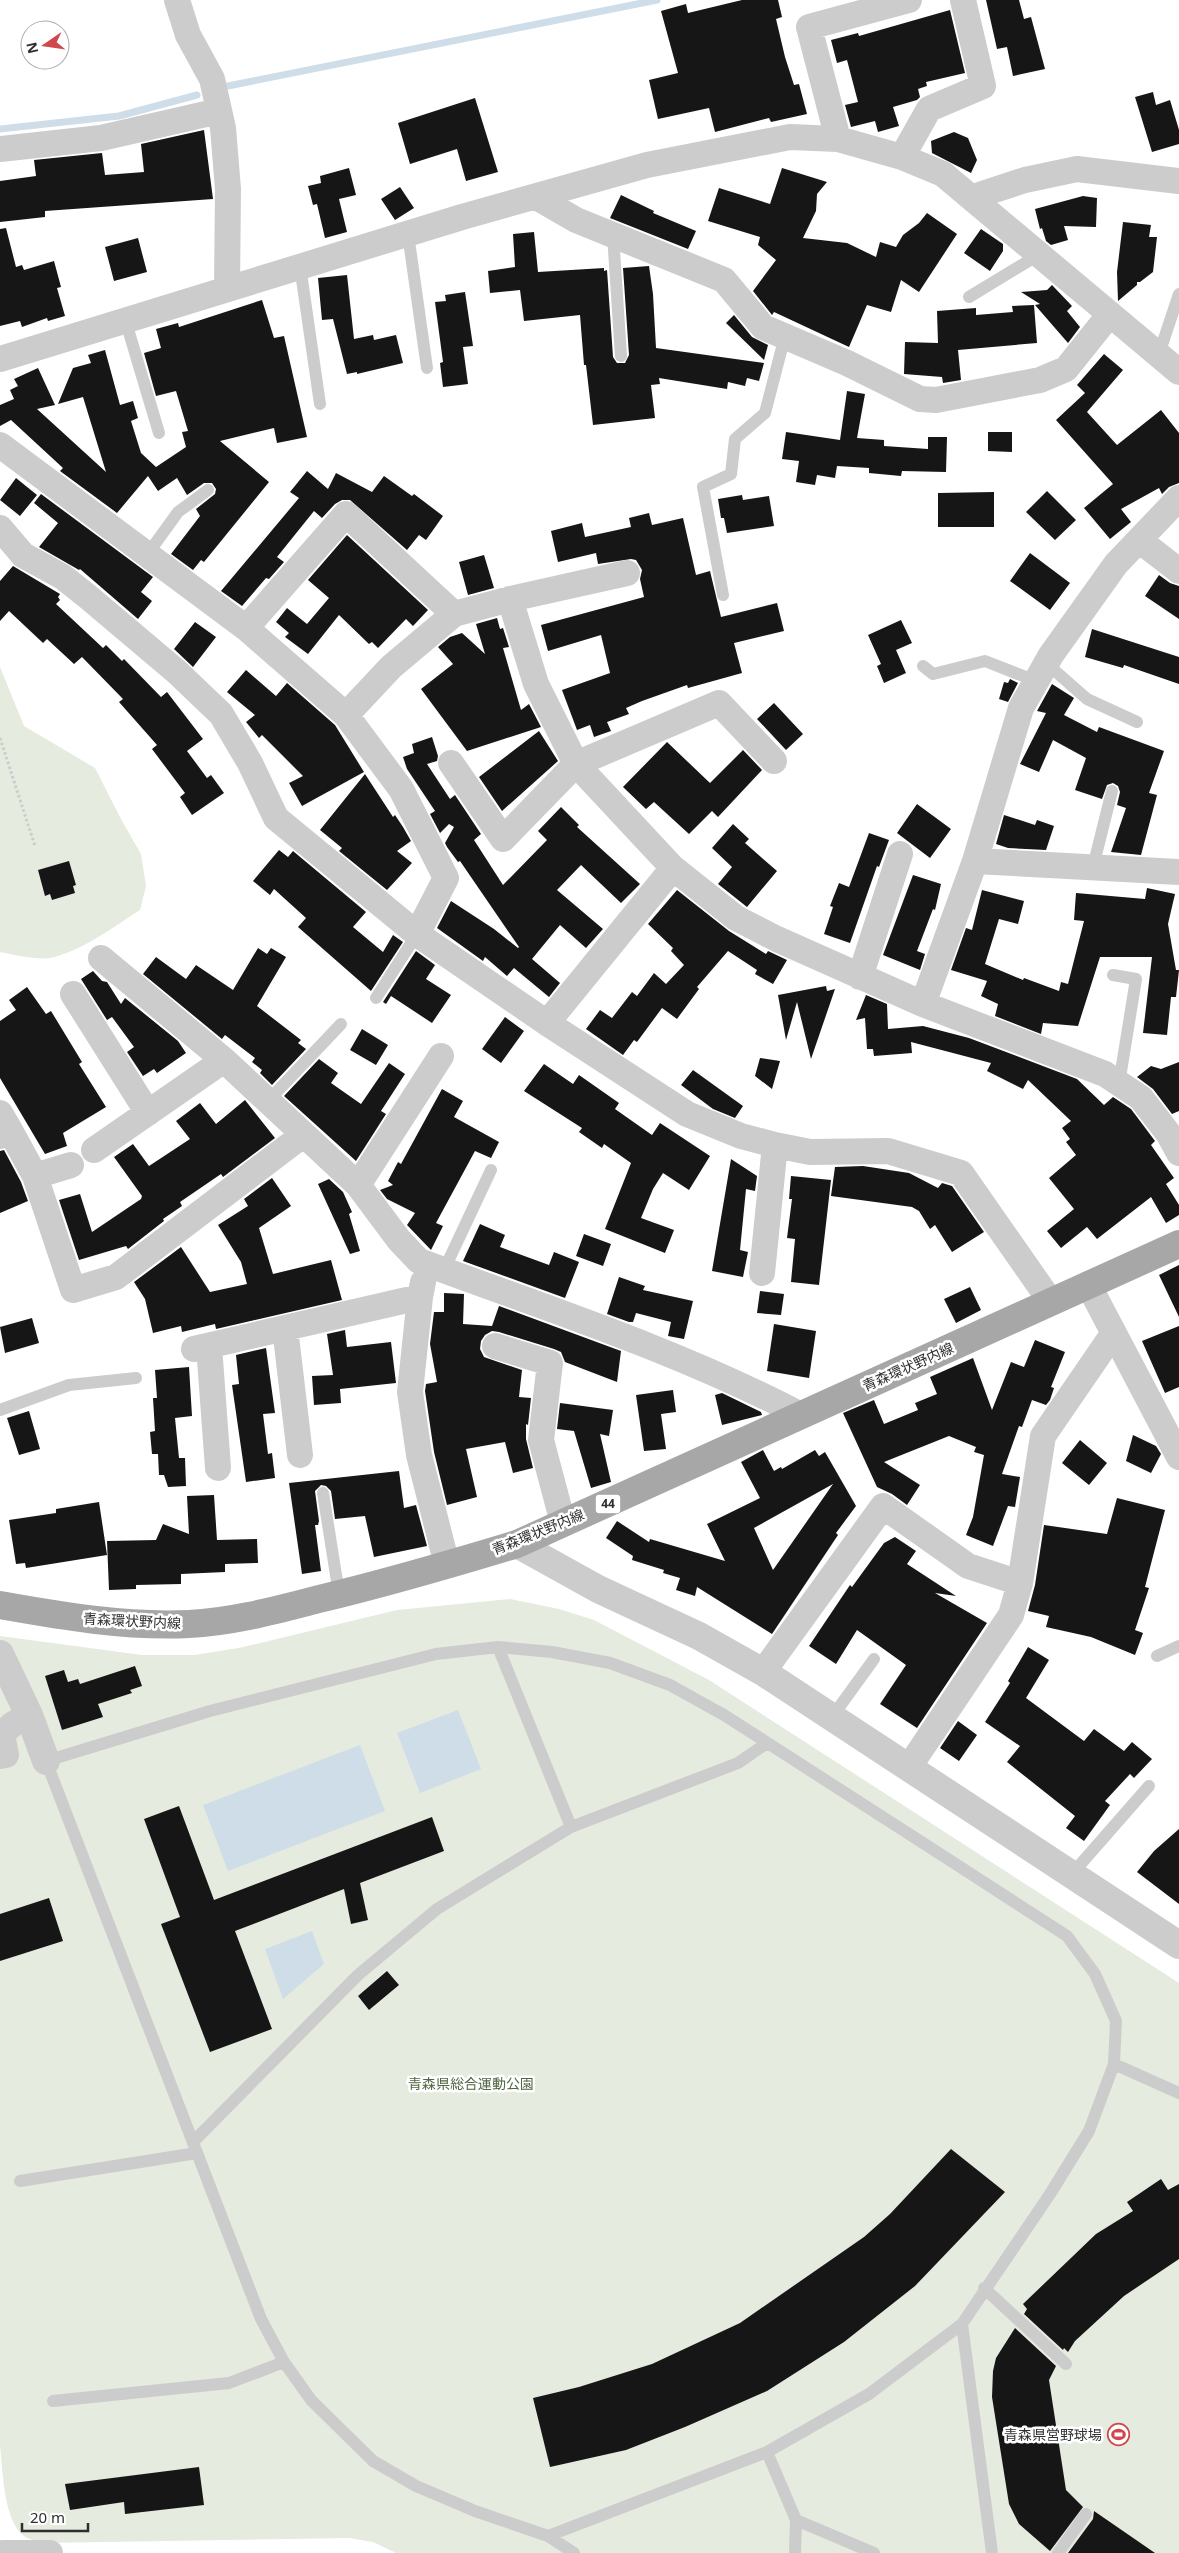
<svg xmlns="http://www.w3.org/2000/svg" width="1179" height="2553" font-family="'Noto Sans','Noto Sans JP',sans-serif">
  <rect width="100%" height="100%" fill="#fff"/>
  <!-- green -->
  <path fill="#e5ebdf" d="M0,667L24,726L95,768L122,821L141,854L146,886L140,910C115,926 80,952 50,958C35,960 16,955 0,952Z
    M510,1599L559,1609L594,1620L709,1680L1179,1983V2553H396L373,2542L349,2538L42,2543C38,2541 32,2540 27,2538C3,2525 3,2470 0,2446V1636L142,1655H194L239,1648L397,1610Z"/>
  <!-- water -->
  <path fill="#cedde8" d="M458,1710L481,1769L420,1793L397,1733Z
    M360,1745L385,1811L228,1871L203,1805Z
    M312,1931L324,1964L283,1999L265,1949Z"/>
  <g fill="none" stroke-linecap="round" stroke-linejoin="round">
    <!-- stream -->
    <path stroke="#cedde8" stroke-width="7" d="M228,86L657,0
      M0,129L119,116L197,95"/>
  </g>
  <!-- building -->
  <path fill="#161616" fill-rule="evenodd" d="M742,0H778L782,17L776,19L785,57L794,85L799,84L807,114L771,122L769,118L715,132L709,108L658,119L649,80L678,73L661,11L686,4L688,13Z
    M986,0H1019L1024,19L1031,17L1045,69L1013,76L1007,47L997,49Z
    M950,10L965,73L926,82L927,86L918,89L920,97L917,100L893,107L899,126L878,132L875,121L851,127L845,105L858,102L847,60L837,63L831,40L858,33L859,36Z
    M1153,92L1156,105L1170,100L1179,130V144L1152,152L1135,97Z
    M475,98L498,172L466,181L457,149L410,164L398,123Z
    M204,130L213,199L45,211V217L0,222V181L36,176L34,160L102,153L105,175L144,172L141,144Z
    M954,132L968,138L977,160L971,173L932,153L931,141Z
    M349,168L356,195L339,199L347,232L325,238L317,204L313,205L308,186L321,183L320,176Z
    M782,168L827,182L817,194L816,211L803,238L847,243L876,257L880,242L896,247L903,235L919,223L927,213L957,234L919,292L901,280L891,312L867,305L849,347L774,312L772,315L753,291L776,260L758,245L760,237L708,221L719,188L770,204Z
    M400,187L414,208L395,220L381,199Z
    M621,195L654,211L653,213L696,231L688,249L610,218Z
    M1083,196L1097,198L1096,227L1064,226L1068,240L1051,245L1046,241L1042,228L1040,229L1035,209Z
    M1123,222L1151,225L1149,237H1157L1153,272L1140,282H1137V285L1118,301L1117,272Z
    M6,228L16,267L22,265L24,270L54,261L61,287L57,288L65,316L48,321L47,318L22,327L20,321L0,326V229Z
    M981,229L1003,244V251L990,271L964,253Z
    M534,232L538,272L604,268V271L607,270L613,357L617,363H625L629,355L623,268L649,266L653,294L656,348L764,363L759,381L747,378L745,386L728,382L727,389L659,378L660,384L651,385L655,418L593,425L586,365H584L580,315L524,321L520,290L490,293L488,271L515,267L513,234Z
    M138,238L147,272L114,281L105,247Z
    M347,275L354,339L373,335L374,340L396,335L403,363L357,374V372L347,374L333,319L322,320L318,278Z
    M1052,285L1072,306L1067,311L1080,327L1068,343L1035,305L1040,304L1021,292L1047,290Z
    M465,292L473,346L463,347L468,384L443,387L440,363L443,362L435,302L446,301L445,295Z
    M262,300L274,338L284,336L307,437L277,443L274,428L220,441L269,482L204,562L201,560L193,570L171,554L200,516L196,509L215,494L216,489L212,483H204L187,495L177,478L158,491L148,476L117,513L60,471L63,468L11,420L0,426V405L14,399L10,390L18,386L14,379L38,368L55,405L37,409L106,472L83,397L58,404L73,368L91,363L88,355L105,350L120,405L133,401L138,418L131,421L141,453L156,467L186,447L182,432L188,431L176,391L156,396L144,353L161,348L156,329L178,323L179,327Z
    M1034,305L1037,343L958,350L961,380L943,383L942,377L904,374L905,342L938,343L937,311L976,308V315L1013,312L1012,306Z
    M734,315L752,337L768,345L764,360L726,323Z
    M1104,354L1123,370L1087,412L1117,445L1161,410L1179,433V483L1169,487L1162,494L1159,488L1121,509L1131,522L1110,539L1084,508L1113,484L1056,420L1085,393L1077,385Z
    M847,391L865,394L857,438L884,440V446L928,449V437H947L946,472L902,471L901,476L869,473V468L837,466L835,478L817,475L815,485L796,482L799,461L782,459L786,432L840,440Z
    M988,432H1012V452L988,451Z
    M307,471L328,489L336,473L372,492L384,476L412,496L414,494L443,516L426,540L419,535L407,550L350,500H342L335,504L322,518L314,511L277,557L284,562L269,579L266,578L242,606L221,591L299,498L290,492Z
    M16,478L37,495L20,516L0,500Z
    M1047,491L1076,520L1055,540L1026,512Z
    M994,492V527H938V493Z
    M41,494L153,577L141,592L152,601L138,619L80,569L79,570L39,547L58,523L34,503Z
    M742,495L743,500L769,496L774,526L727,533L724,518H721L718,499Z
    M649,513L652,525L683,518L696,575L710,571L721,617L777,603L784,631L734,643L742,673L688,688L687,685L642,701L626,708L629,714L607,722L611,731L594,737L590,725L577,730L562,690L610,673L601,635L548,651L541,625L644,597L640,579L642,570L636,560L631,559L598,564L596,553L558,562L551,531L582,523L585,537L631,527L629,518Z
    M347,535L428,610L413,626L406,619L378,648L372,642L369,644L339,615L308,654L285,637L289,633L276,622L287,608L307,624L329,598L308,580Z
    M1030,553L1070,583L1050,610L1010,581Z
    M484,555L494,588L468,595L459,562Z
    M13,566L60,594L58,597L60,600L56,604L103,648L106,645L122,661L124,659L161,697L167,692L203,739L187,751L207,778L211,775L224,793L192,815L180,797L185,793L152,749L157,745L119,702L123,699L82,657L74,664L47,639L43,643L9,611L0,621V581Z
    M1159,575L1170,583L1179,586V619L1145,596Z
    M497,618L500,629L503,628L509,647L503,648L521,710L529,704L541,727L467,751L421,689L453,664L438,647L450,637L462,633L485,654L476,624Z
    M901,620L912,643L896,650L906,673L884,683L877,666L881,664L868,635Z
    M195,622L216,637L193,667L174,649Z
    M1092,629L1179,657V684L1124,665L1123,668L1085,657Z
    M246,670L276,696L287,683L335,725L364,772L302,806L289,783L303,776L262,735L259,738L246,722L255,715L227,692Z
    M1010,679L1018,683L1008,702L999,699L1004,682L1008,683Z
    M1052,684L1074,698L1064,715L1097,732L1099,727L1164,751L1149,793L1157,795L1141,855L1111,852L1126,808L1117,805L1120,792L1118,786L1113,783L1107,785L1102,799L1075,790L1086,758L1053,740L1039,772L1020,764L1046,713L1037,711Z
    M774,703L803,734L786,750L757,719Z
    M539,731L558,761L502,811L479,777Z
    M432,737L438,756L437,761L427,764L450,799L455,795L481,834L474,840L503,885L547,840L538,831L561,807L579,825L577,827L640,884L621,903L581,865L557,890L603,929L586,948L560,925L532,959L560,983L549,997L514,968L507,976L485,957L483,961L437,928L451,901L494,929L518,948L519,947L460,861L458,862L447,847L445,843L454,827L449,824L440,833L430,814L435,811L407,769L403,757L414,753L412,744Z
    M667,742L710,783L743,750L762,770L718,817L712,811L689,834L654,802L646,809L623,787Z
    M365,774L393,817L395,815L403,827L411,841L397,851L412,863L387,890L339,851L342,848L320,830Z
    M917,804L951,829L930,858L897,833Z
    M1004,815L1035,825L1037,820L1054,826L1046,850L1008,848L996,844Z
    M733,824L749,839L745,843L777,871L747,907L718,884L732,867L712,848Z
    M869,833L889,840L879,867L877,866L850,943L824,934L833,907L830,906L839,883L849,887Z
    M279,850L288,857L293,851L366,912L353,927L383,952L393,935L403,942L371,991L298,927L306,918L274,889L270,895L253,881Z
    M69,861L76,885L73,886L75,893L52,900L50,894L45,896L38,870Z
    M913,875L941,884L935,910L933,909L917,951L925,954L920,970L883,955Z
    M1147,888L1175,894L1168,924L1176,970H1179L1176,997H1171L1167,1035L1143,1033L1152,957H1100L1078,1026L1043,1023L1041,1034L995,1016L998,1004L981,996L987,981L951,970L966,928L972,930L982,890L1024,901L1018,924L999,919L985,964L1023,980L1024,978L1059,991L1061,982L1068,984L1084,921L1074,920L1076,893L1145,899Z
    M677,890L729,931L766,954L768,951L787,960L773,984L755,974L757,970L728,951L697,987L699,989L677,1019L662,1008L637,1042L634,1040L623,1055L586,1029L600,1010L612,1018L632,992L637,996L654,973L666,984L684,965L671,951L673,948L648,924Z
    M258,948L267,954L271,948L286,957L257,1006L301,1040L298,1043L306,1049L272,1085L260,1073L262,1070L252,1062L255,1058L225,1035L222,1039L143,974L156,957L186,979L196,965L233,990Z
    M416,951L435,965L426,979L451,995L432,1023L391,996L386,1004L383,1002Z
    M93,971L102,981L107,982L121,1004L125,998L178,1041L186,1053L157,1073L154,1069L143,1076L127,1052L134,1047L112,1017L107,1020L81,979Z
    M826,986L827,991L835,989L811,1059L797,1002L786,1040L778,995Z
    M27,987L46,1014L51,1011L82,1062L79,1064L106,1107L63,1133L67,1146L45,1154L0,1078V1021L16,1010L9,1000Z
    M866,995L887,1004L888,1029L923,1026L969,1038L1077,1079L1104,1105L1113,1097L1131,1109L1155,1141L1151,1145L1174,1178L1166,1184L1179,1205V1215L1166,1223L1151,1197L1097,1239L1087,1227L1061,1248L1047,1231L1074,1209L1049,1178L1076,1155L1066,1142L1070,1139L1062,1128L1071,1121L1028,1080L1023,1089L987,1071L991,1063L911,1042L912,1053L874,1056L873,1049H867L865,1018L856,1020Z
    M505,1017L524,1031L501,1063L482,1049Z
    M362,1029L388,1045L376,1065L350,1050Z
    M760,1058L780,1061L772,1089L755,1076Z
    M319,1059L338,1073L331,1083L361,1104L389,1063L405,1074L381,1111L386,1114L356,1161L284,1096Z
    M1179,1062V1111L1172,1114L1153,1089L1137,1077L1151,1066L1161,1069Z
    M544,1064L573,1084L579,1075L619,1103L615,1109L652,1135L660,1123L710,1156L689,1190L663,1173L653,1189L641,1218L674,1230L665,1253L605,1229L631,1163L604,1144L602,1148L579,1132L582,1128L524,1091Z
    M693,1070L743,1106L735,1118L713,1109L681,1085Z
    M442,1089L463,1101L454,1117L499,1142L491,1158L475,1151L436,1223L443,1226L431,1250L407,1225L415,1213L387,1199L380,1190L393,1185L388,1181L398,1162L401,1164Z
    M245,1100L275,1138L223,1177L221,1174L180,1202L182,1206L163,1219L164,1221L128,1249L126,1246L79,1260L59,1200L80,1194L92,1232L141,1199L142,1196L114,1157L133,1144L149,1166L190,1139L176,1121L200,1103L216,1124Z
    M4,1150L21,1182L28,1201L0,1213V1151Z
    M731,1159L757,1176L755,1191L746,1189L740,1250L748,1252L743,1277L712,1271Z
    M863,1166L909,1173L938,1188L942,1183L952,1186L984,1232L952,1252L935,1225L930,1229L919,1211L912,1207L831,1196L835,1167Z
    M791,1176L831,1180L819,1285L791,1282L795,1239L787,1238L792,1199H789Z
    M272,1178L291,1206L259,1228L273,1274L331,1260L342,1300L216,1329L215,1324L182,1332L181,1326L153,1333L145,1299L134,1282L181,1247L210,1292L247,1284L241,1262L218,1225L248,1206L244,1199Z
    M329,1179L343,1192L352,1212L349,1214L360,1251L350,1254L318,1184Z
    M480,1224L505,1235L500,1247L549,1265L554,1252L579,1262L565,1298L463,1261Z
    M584,1234L611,1244L603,1266L576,1256Z
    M1179,1265V1317L1159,1275Z
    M619,1277L645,1286L643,1290L693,1301L684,1339L668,1336L671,1322L636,1313L633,1322H629L607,1314Z
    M970,1287L981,1310L956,1323L944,1299Z
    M760,1291L784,1294L781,1315L757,1313Z
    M444,1293L464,1294L463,1324L492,1326L499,1306L621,1351L617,1382L565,1362L561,1352L554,1349L499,1332L492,1331L485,1335L481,1341L480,1349L484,1357L522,1370L519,1397L531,1398L528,1425L526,1424V1439L533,1468L513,1473L505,1442L466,1449L477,1497L447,1505L434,1452L425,1391L426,1384L437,1382L430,1344L434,1312H444Z
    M32,1318L39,1343L5,1353L0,1327Z
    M774,1324L816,1331L809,1378L767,1371Z
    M1179,1326V1387L1165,1393L1142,1341Z
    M345,1330L347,1347L391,1342L396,1383L340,1389L341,1403L314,1405L312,1376L333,1375L327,1334Z
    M1035,1340L1065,1352L1051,1387L1054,1388L1050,1400L1046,1405L1032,1400L1022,1427L1019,1426L1002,1474L1020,1477L1015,1507L1008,1506L993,1546L966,1535L973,1517L984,1455L974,1452L976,1447L949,1436L884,1462L920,1485L907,1505L892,1494L877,1487L843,1413L874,1400L884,1424L918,1410L915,1403L937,1394L930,1377L973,1358L992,1410L1011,1362L1024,1367Z
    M266,1348L275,1413L263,1414L268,1454L272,1453L275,1478L246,1482L232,1385L239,1384L236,1355Z
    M189,1367L192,1416L175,1418L179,1458H185L186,1486L168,1487L164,1475H159L158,1454H152L150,1432L155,1431L153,1398H157L155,1370Z
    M673,1390L676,1412L661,1414L666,1449L644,1451L636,1395Z
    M722,1393L761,1412L762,1415L722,1425L715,1395Z
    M560,1403L613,1410L609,1436L600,1434L611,1482L591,1488L574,1431L557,1429Z
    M29,1411L40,1449L19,1455L7,1418Z
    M1133,1435L1156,1446L1161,1454L1151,1473L1126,1461Z
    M1080,1440L1107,1463L1089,1485L1062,1463Z
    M763,1450L774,1471L781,1467L782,1469L815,1450L819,1456L825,1452L856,1506L836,1533L838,1535L772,1634L697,1587L695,1596L676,1590L680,1578L663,1573L664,1570L632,1560L633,1556L606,1538L617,1521L649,1542L650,1539L725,1561L707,1524L760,1498L741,1462ZM833,1484L773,1570L754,1528Z
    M399,1471L404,1508L416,1505L427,1546L374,1557L365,1516L335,1519L331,1491L326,1486L321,1485L315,1491L319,1521L318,1525H315L321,1571L302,1574L289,1483Z
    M214,1495L217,1540L257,1539L258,1563L225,1564V1572L181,1574V1584L136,1585V1589L109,1590L107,1541L156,1540L163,1524L189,1534L187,1496Z
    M1117,1498L1165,1510L1145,1587L1149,1588L1135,1630L1143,1633L1135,1655L1091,1637L1046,1627L1049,1616L1028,1611L1035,1585L1044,1525L1107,1534Z
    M99,1502L107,1555L26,1568L25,1563L16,1564L9,1520L56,1513V1509Z
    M895,1537L916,1551L907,1564L956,1596L935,1593L987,1623L917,1728L880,1704L906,1665L857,1630L836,1664L809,1646L850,1585L852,1587L884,1543Z
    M1028,1647L1049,1660L1026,1698L1084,1741L1094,1729L1124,1751L1132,1742L1152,1759L1134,1778L1130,1774L1105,1801L1110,1805L1084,1841L1066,1828L1075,1816L1007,1762L1020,1746L985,1722L1010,1683L1008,1681Z
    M135,1666L142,1686L130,1690L132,1693L98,1704L103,1717L62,1730L45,1676L64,1670L68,1682L78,1679L80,1684Z
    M958,1721L977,1735L959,1761L940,1748Z
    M179,1806L214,1900L432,1817L444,1851L360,1883L368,1920L351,1924L344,1889L235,1931L272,2029L210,2052L161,1924L180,1917L144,1819Z
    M1179,1829V1904L1137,1872L1154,1851Z
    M49,1898L63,1941L0,1961V1914Z
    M387,1971L399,1985L369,2010L358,1996Z
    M951,2149L1005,2192L915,2286L844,2342L767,2391L685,2427L626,2450L550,2467L533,2398L579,2387L652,2364L740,2323L864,2237L890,2214Z
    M1161,2179L1168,2190L1179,2184V2259L1124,2296L1075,2341L1068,2352L1064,2348L1063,2350L1024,2314L1027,2309L1023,2304L1096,2234L1133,2211L1127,2202Z
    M1015,2328L1056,2366L1049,2380L1066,2490L1083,2507L1050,2551L1019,2524L1009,2504L992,2397L993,2371L996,2358Z
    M199,2467L204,2505L125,2514L124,2502L70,2510L65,2484Z
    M1094,2511L1155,2553H1068L1093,2519Z"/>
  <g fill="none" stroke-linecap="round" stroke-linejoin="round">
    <!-- path -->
    <path stroke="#ccc" stroke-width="3" stroke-dasharray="2.5 2.5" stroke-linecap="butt" d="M0,738L35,846"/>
    <!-- service -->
    <path stroke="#ccc" stroke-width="12" d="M408,234L427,368
      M613,235L621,356
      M300,266L320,404
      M969,297L1040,254
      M125,319L159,433
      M1159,354L1179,294
      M147,555L178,512L208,490
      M723,595L703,487L731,474L735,439L765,413L785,336
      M1046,663L1087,699L1137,722
      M923,666L933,674L985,661L1036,681
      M1093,867L1112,791
      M1113,975L1136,979L1119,1084
      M376,998L417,934
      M268,1101L341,1024
      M444,1270L491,1170
      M0,1410L69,1385L136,1378
      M323,1493L339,1594
      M498,1647L571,1827
      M1157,1656L1179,1646
      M832,1717L874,1659
      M1071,1875L1149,1786
      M1114,2064L1179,2093
      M193,2142L358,1975L437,1909L571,1827L738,1763L767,1743
      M20,2181L197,2153
      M984,2288L1066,2364
      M962,2324L992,2553
      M53,2401L229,2383L284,2362
      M767,2452L796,2520L795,2553
      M796,2520L874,2553
      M548,2536L767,2452L869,2394L962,2324L1050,2194L1089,2131L1114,2064L1116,2021L1095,1974L1067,1936L951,1861L724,1715L670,1685L610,1663L552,1652L498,1647L436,1654L210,1711L46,1761L261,2319L284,2362L311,2400L373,2461L416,2486L475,2511L548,2536L574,2553
      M1058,2553L1086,2514"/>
    <!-- minor -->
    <path stroke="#ccc" stroke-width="26" d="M177,0L188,35L212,79L223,128L228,189L227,288
      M838,139L809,27L909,0
      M0,149L101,138L219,111
      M902,157L929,109L983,86L963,0
      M973,197L1025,180L1077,169L1179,181
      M538,198L576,220L724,280L763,327L847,363L920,399L936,400L1040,380L1066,369L1110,314
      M0,359L462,217L647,165L790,137L838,139L902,157L943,174L1179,372
      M0,445L246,628L346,715
      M0,528L23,555L63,577L87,596L177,672L221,714L250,763L276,818L417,934L547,1023L687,1114L741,1136L775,1145L810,1152L888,1151L961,1173L1051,1302
      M1139,540L1179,571
      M510,599L627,573
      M246,628L346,514L454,614
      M451,763L503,839L576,764L719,703L774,761
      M975,861L1179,872
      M417,934L446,878L401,789L346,715L391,667L454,614L510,599L536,684L576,764L673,868L736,918L777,939L923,1004L1105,1074L1141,1098L1168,1133L1179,1153
      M101,958L224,1060L358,1185L399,1240L419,1261C548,1309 679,1351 801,1415
      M860,977L900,854
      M73,994L148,1113
      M923,1004L975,861L1021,708L1051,655L1116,564L1179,498
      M547,1023L673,868
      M0,1113L11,1132L0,1136
      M11,1132L35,1176L73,1290L116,1277L303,1135
      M94,1150L224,1060
      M35,1176L71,1165
      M358,1185L441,1056
      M762,1273L775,1145
      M1088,1284L1179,1457
      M420,1297L410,1392L419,1455L447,1565
      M285,1328L300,1455
      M209,1346L218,1468
      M495,1346L550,1363L541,1440L563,1523
      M194,1349L420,1297L423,1282
      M763,1672L883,1506L968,1566L1020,1583
      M0,1756L6,1755L2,1734L13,1724L29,1715
      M909,1767L1011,1615L1020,1583L1043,1436L1113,1334
      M3,2553H50"/>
    <!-- tertiary -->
    <path stroke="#ccc" stroke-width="28" d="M517,1544L598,1589L699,1636L763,1672L1179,1945
      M0,1654L29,1715L46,1761"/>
    <!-- primary -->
    <path stroke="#a7a7a7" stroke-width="28" d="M0,1605C62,1616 125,1627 189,1624C233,1622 276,1610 319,1599C386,1583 451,1564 517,1544L1179,1244"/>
  </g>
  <!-- icons -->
  <defs>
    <symbol id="stadium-ring" viewBox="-11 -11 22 22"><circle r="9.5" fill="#fff" stroke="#d0484d" stroke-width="1.5"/><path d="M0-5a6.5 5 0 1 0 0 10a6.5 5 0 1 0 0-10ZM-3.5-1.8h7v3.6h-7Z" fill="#d0484d"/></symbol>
  </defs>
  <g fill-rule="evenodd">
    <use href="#stadium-ring" x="1106" y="2422" width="25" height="25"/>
  </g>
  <g text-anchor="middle" stroke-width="5" stroke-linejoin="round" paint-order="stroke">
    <!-- shield labels -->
    <rect fill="#fff" stroke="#6d6d6d" stroke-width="1" x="595.5" y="1494.5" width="25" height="19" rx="4"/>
    <g font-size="12" font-weight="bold" fill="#2f2f2f">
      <text x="608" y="1508">44</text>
    </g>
    <!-- street labels -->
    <g font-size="14" fill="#2f2f2f" stroke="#fff">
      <text transform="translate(908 1367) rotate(-24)" y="5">青森環状野内線</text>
      <text transform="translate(538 1532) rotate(-22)" y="5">青森環状野内線</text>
      <text transform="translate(132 1621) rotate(3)" y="5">青森環状野内線</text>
    </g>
    <!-- park labels -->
    <g font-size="14" fill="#516642" stroke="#fff">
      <text x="471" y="2089">青森県総合運動公園</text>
    </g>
    <!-- poi labels -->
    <g font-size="14" fill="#2f2f2f" stroke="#fff" text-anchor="end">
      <text x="1102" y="2440">青森県営野球場</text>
    </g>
  </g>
  <!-- north arrow -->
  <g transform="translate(45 45) rotate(257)"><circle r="24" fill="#ffffff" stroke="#acacac"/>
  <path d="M0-4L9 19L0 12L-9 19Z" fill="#d0484d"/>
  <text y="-8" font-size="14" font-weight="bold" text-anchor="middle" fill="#2f2f2f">N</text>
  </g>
  <!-- scale -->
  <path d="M22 2523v8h66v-8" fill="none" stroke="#2f2f2f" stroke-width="2.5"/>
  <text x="30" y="2523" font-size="15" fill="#2f2f2f" stroke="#ffffff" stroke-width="4" paint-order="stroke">20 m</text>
</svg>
